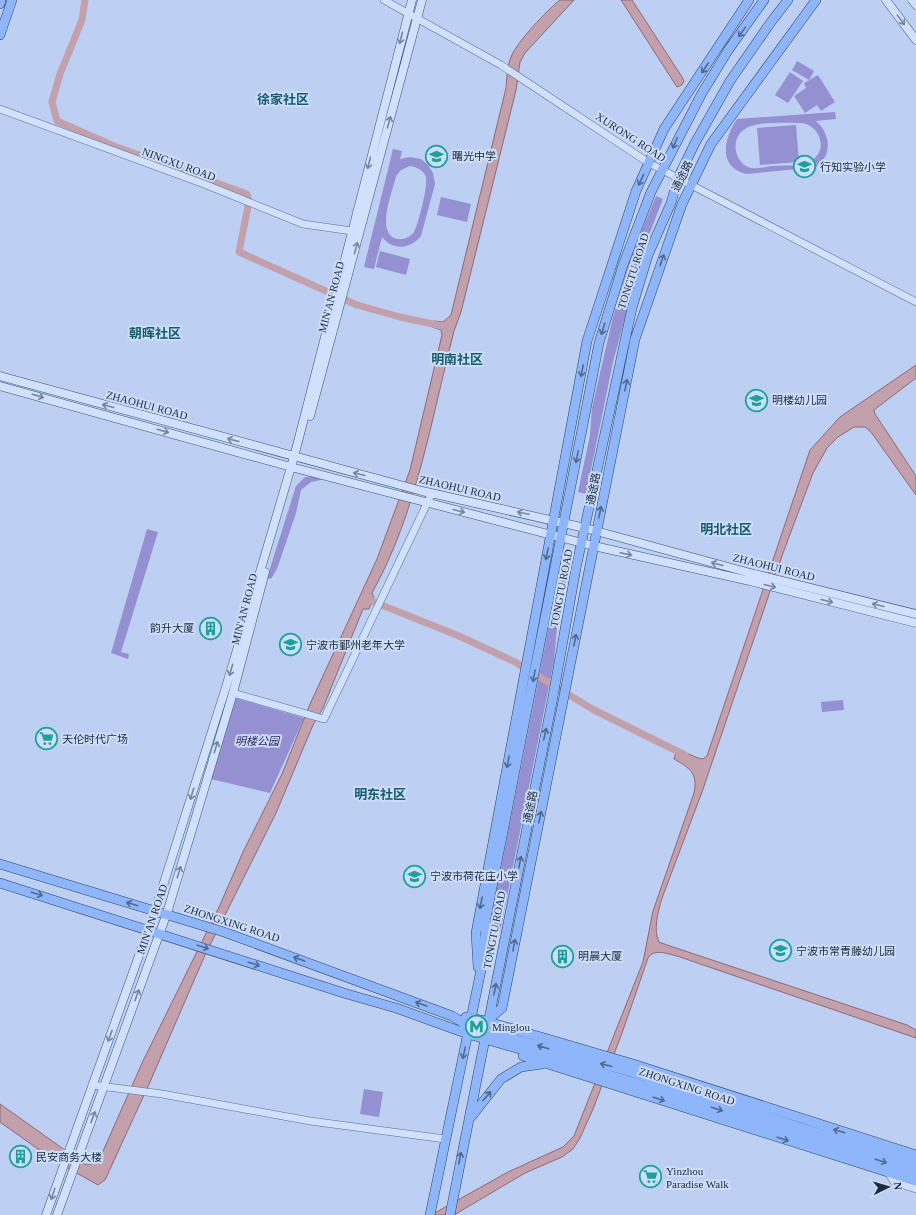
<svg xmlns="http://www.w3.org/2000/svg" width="916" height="1215" font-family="'Times New Roman','Noto Sans SC',serif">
  <rect width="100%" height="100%" fill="#bdcff2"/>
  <!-- green -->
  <path fill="#9490d1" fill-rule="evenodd" d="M797,61L814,71L809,80L792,70Z
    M790,72L803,81L788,103L775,95Z
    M818,75L835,102L821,111L817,105L805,113L794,96L806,88L804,83Z
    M835,112L836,119L816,121C829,132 834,154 817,165V167L747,174C717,167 724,138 737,119ZM802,123C820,126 829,150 811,161C800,167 784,165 772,166C764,167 755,170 748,167C733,160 731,137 745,129C757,121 787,123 802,123Z
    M796,125L799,162L760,165L757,128Z
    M393,149L402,151L400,159L410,157L421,159L428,165L433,173L435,184L421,236C410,249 393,251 382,237L374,269L364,267ZM410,166C417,167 425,171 426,178C428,186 418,226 414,232C410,237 404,240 398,239C374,235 393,191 396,176L401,170Z
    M656,196L663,199L638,263L634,285L613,362L586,494L578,492L590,435L592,408L612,321L629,262Z
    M441,197L471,204L467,222L437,215Z
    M380,251L410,259L406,275L376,267Z
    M320,476L321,480L311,482L301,490L296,513L277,569L271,579L267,578L296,486L305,477Z
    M147,529L158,532L121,652L129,654L128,659L111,653Z
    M561,565L569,567L557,628L554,661L500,932L494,934L490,931V924Z
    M235,698L304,718L270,793L211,779Z
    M843,700L844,710L822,712L821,702Z
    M364,1089L383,1092L379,1117L360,1114Z"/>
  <!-- water -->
  <path fill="#c3a1ac" stroke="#926774" d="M560,0H574L525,53L520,62L516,90L461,312L454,331C431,420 417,512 372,593L374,597L369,609H363L323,708L313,725L276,813L205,955L150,1082L105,1180L98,1185L52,1159L0,1122V1104L86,1165L95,1163L100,1158L143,1061L220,905L243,852L282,774L310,704L377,559L410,470L442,335L441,330L432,327L434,321L443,322L451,315L506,88C507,78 507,66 511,57C517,42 547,10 560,0Z
    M621,0H632L682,77L684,81L682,85L677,87Z
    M916,365V378L874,410L875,414L916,476V495L871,432L865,427H854L838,437L827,448L813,473L783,553L702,792L662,898C658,912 653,929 659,942L667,945L907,1025L916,1030V1038L677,956C668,954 654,948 648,958L622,1033L593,1109L580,1138L573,1149L562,1157L525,1173L454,1215H431L508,1172L563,1147L574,1136L643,962L653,911L694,793C698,773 690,768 674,759L677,749L698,758L703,759L707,756L810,450L840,417Z"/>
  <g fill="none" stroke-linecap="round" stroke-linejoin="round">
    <!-- canal -->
    <path stroke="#c3a1ac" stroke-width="7" d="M85,0L82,20L60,74L52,102L57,121L114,146L247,194L249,201L239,252L357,305L400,317L442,326
      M364,598L459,636L515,662L594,710L685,755"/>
    <defs>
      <path id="tertiary" d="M384,0L501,65L649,163L916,302
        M0,109L204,184L303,224L352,231
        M233,693L324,719L432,493
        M92,1085L162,1094L310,1121L445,1139
        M888,1172L894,1182L916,1189"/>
      <path id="secondary" d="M886,0L916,40
        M912,0L916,5
        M0,376L422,491L585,528L754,574L916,614
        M0,386L291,467L594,546L750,581L916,623
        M310,416L422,0
        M46,1215L155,911L226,687L294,457L412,0
        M57,1215L167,913L233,693L265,572"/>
      <path id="primary" d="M0,4L1,0
        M0,35L12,0
        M0,864L224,932L452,1016L469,1026L631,1072L799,1127L916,1164
        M0,883L347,994L396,1008L468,1034L626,1080L916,1172
        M478,967L476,933L587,341L636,191L664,129L749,0
        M466,1017L489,1022L633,1064L916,1155
        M490,1018L502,1008L635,339L682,204L711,144L816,0
        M523,1056L916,1181
        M471,1117L501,1079L521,1067L542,1064
        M430,1215L485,951L486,918L599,343L623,265L651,192L702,93L729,49L764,0
        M450,1215L552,702L576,568L632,308L648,255L671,203L678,178L695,143L730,81L771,22L788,0"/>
    </defs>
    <!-- tertiary casing -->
    <use href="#tertiary" stroke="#54718c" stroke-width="8"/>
    <!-- secondary casing -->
    <use href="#secondary" stroke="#37556e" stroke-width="9"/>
    <!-- primary casing -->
    <use href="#primary" stroke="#294559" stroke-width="10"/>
    <!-- tertiary -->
    <use href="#tertiary" stroke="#d1e0fc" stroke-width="7"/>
    <!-- secondary -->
    <use href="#secondary" stroke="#d1e0fc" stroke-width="8"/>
    <!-- primary -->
    <use href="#primary" stroke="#8fb5fb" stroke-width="9"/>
  </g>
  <!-- one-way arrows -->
  <defs><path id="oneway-shaft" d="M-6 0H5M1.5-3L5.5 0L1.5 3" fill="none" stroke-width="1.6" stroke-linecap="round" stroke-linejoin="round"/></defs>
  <g stroke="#76869b">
    <use href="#oneway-shaft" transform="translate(901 20) rotate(53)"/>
    <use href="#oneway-shaft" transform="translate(401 38) rotate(104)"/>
    <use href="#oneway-shaft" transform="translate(389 122) rotate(-75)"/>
    <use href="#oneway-shaft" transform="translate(369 163) rotate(104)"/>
    <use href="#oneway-shaft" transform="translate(356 248) rotate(-75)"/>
    <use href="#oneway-shaft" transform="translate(38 396) rotate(16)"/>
    <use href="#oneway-shaft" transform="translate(108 406) rotate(-165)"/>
    <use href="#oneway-shaft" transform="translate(163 431) rotate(16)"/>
    <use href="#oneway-shaft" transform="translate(233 440) rotate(-165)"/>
    <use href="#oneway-shaft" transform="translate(359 474) rotate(-166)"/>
    <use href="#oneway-shaft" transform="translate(459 511) rotate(14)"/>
    <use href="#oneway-shaft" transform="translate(523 513) rotate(-168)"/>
    <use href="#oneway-shaft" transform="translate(626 554) rotate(12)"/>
    <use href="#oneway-shaft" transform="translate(717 564) rotate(-165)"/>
    <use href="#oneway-shaft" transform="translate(770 586) rotate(14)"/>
    <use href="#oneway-shaft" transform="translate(827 601) rotate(14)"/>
    <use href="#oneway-shaft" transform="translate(878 605) rotate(-166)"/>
    <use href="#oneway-shaft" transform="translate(231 670) rotate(106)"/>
    <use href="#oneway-shaft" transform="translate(216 747) rotate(-73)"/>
    <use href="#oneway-shaft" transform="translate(192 794) rotate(107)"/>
    <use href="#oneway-shaft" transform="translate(179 872) rotate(-73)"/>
    <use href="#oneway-shaft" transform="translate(137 995) rotate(-70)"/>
    <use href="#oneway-shaft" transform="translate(110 1036) rotate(110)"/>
    <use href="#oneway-shaft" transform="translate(93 1117) rotate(-70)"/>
    <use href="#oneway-shaft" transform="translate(53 1194) rotate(108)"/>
  </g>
  <g stroke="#4f6a91">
    <use href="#oneway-shaft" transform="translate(742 32) rotate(126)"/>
    <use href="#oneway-shaft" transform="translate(705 68) rotate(123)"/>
    <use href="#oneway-shaft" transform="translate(675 143) rotate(114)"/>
    <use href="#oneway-shaft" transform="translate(641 180) rotate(115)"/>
    <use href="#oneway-shaft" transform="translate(662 260) rotate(-71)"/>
    <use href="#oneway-shaft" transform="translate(603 329) rotate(107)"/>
    <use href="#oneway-shaft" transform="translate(582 371) rotate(101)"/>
    <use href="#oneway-shaft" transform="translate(626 385) rotate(-79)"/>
    <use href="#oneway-shaft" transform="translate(577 457) rotate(101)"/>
    <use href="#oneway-shaft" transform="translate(600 512) rotate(-79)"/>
    <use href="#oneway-shaft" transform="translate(547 554) rotate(101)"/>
    <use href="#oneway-shaft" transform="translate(575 640) rotate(-79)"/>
    <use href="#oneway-shaft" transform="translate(534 676) rotate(100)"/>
    <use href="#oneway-shaft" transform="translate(545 734) rotate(-78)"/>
    <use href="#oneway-shaft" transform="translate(508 762) rotate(101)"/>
    <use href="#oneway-shaft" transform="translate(540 817) rotate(-79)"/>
    <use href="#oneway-shaft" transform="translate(520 862) rotate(-79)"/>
    <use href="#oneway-shaft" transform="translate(37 894) rotate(17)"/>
    <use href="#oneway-shaft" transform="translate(481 903) rotate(101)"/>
    <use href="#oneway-shaft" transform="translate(132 904) rotate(-163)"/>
    <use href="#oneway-shaft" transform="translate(514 945) rotate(-79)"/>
    <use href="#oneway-shaft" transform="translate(203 947) rotate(18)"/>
    <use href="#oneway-shaft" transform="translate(299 959) rotate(-160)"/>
    <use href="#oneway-shaft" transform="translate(254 964) rotate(18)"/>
    <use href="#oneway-shaft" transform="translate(495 989) rotate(-79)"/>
    <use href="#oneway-shaft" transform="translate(421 1004) rotate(-160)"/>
    <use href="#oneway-shaft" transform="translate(543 1047) rotate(-164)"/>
    <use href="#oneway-shaft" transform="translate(464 1053) rotate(102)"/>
    <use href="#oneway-shaft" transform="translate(606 1065) rotate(-165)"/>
    <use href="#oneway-shaft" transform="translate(487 1096) rotate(-49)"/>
    <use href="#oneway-shaft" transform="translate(659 1099) rotate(18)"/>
    <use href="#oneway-shaft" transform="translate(717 1109) rotate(18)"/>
    <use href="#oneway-shaft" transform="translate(839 1131) rotate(-163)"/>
    <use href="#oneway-shaft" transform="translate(783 1139) rotate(18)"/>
    <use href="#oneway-shaft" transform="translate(460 1158) rotate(-79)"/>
    <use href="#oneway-shaft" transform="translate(881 1161) rotate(18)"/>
  </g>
  <!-- icons -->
  <defs>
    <symbol id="school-ring" viewBox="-11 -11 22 22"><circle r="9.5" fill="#cddcf9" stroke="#1da29b" stroke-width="1.5"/><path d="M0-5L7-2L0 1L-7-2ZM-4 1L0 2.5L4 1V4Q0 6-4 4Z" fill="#1da29b"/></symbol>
    <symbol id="building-ring" viewBox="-11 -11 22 22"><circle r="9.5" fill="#cddcf9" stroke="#1da29b" stroke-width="1.5"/><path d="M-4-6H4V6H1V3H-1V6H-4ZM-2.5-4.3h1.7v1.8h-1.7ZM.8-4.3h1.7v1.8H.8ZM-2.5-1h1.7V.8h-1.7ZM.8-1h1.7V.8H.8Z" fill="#1da29b"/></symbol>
    <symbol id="university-ring" viewBox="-11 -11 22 22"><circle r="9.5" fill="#cddcf9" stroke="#1da29b" stroke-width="1.5"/><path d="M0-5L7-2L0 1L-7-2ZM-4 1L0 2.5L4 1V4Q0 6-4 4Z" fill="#1da29b"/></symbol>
    <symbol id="supermarket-ring" viewBox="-11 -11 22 22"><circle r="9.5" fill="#cddcf9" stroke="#1da29b" stroke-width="1.5"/><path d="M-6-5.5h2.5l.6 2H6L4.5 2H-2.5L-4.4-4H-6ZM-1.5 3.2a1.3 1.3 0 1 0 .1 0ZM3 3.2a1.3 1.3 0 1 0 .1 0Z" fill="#1da29b"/></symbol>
    <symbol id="metro-ring" viewBox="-11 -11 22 22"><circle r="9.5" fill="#cddcf9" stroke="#1da29b" stroke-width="1.5"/><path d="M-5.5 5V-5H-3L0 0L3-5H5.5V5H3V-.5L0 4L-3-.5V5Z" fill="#1da29b"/></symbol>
  </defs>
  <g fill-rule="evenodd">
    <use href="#school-ring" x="424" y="144" width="25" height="25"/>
    <use href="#school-ring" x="792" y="154" width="25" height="25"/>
    <use href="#school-ring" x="744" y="388" width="25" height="25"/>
    <use href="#building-ring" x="198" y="616" width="25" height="25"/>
    <use href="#university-ring" x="278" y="632" width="25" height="25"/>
    <use href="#supermarket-ring" x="34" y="726" width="25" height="25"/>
    <use href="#school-ring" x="402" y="864" width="25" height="25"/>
    <use href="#school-ring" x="768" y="938" width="25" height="25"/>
    <use href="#building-ring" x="550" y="944" width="25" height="25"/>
    <use href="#metro-ring" x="464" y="1014" width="25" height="25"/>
    <use href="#building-ring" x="8" y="1144" width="25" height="25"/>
    <use href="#supermarket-ring" x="638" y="1164" width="25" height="25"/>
  </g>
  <g text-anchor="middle" stroke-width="4" stroke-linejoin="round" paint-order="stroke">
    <!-- street labels -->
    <g font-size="11" fill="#1a2c3a" stroke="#cddcf9">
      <text transform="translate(631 137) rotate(33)" y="4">XURONG ROAD</text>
      <text transform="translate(179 164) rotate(20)" y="4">NINGXU ROAD</text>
      <text transform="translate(682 176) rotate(-64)" y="4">通途路</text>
      <text transform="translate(633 271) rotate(-72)" y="4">TONGTU ROAD</text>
      <text transform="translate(331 297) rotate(-75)" y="4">MIN'AN ROAD</text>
      <text transform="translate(147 405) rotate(15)" y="4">ZHAOHUI ROAD</text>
      <text transform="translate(460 488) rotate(13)" y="4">ZHAOHUI ROAD</text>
      <text transform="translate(593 489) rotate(-79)" y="4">通途路</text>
      <text transform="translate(774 567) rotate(14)" y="4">ZHAOHUI ROAD</text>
      <text transform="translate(561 588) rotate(-79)" y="4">TONGTU ROAD</text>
      <text transform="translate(244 609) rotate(-75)" y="4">MIN'AN ROAD</text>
      <text transform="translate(530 807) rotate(-79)" y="4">通途路</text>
      <text transform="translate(152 919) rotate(-71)" y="4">MIN'AN ROAD</text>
      <text transform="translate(232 923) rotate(18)" y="4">ZHONGXING ROAD</text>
      <text transform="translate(494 930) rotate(-79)" y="4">TONGTU ROAD</text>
      <text transform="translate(687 1086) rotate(18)" y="4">ZHONGXING ROAD</text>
    </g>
    <!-- poi labels -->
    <g font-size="11" fill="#1a2c3a" stroke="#cddcf9" text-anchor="start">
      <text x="452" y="160">曙光中学</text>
      <text x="820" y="171">行知实验小学</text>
      <text x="772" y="404">明楼幼儿园</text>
      <text x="194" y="632" text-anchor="end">韵升大厦</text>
      <text x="306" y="649">宁波市鄞州老年大学</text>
      <text x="62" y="743">天伦时代广场</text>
      <text x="430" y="880">宁波市荷花庄小学</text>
      <text x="796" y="955">宁波市常青藤幼儿园</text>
      <text x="578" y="960">明晨大厦</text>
      <text x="492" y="1031">Minglou</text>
      <text x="36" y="1161">民安商务大楼</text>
      <text x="666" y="1175">Yinzhou<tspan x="666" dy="13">Paradise Walk</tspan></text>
    </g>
    <!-- park labels -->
    <g font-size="11" font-style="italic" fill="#2b1f58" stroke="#cddcf9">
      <text x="257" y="745">明楼公园</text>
    </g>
    <!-- quarter labels -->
    <g font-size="13" font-weight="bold" fill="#155d6b" stroke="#cddcf9">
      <text x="283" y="104">徐家社区</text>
      <text x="155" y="338">朝晖社区</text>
      <text x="457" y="364">明南社区</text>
      <text x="726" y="534">明北社区</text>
      <text x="380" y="799">明东社区</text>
    </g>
  </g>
  <!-- north arrow -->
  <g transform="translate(888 1187) rotate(85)" stroke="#cddcf9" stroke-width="3" paint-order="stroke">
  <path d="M0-3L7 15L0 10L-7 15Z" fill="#1a2c3a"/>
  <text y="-6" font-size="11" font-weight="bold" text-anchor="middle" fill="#1a2c3a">N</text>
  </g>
</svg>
